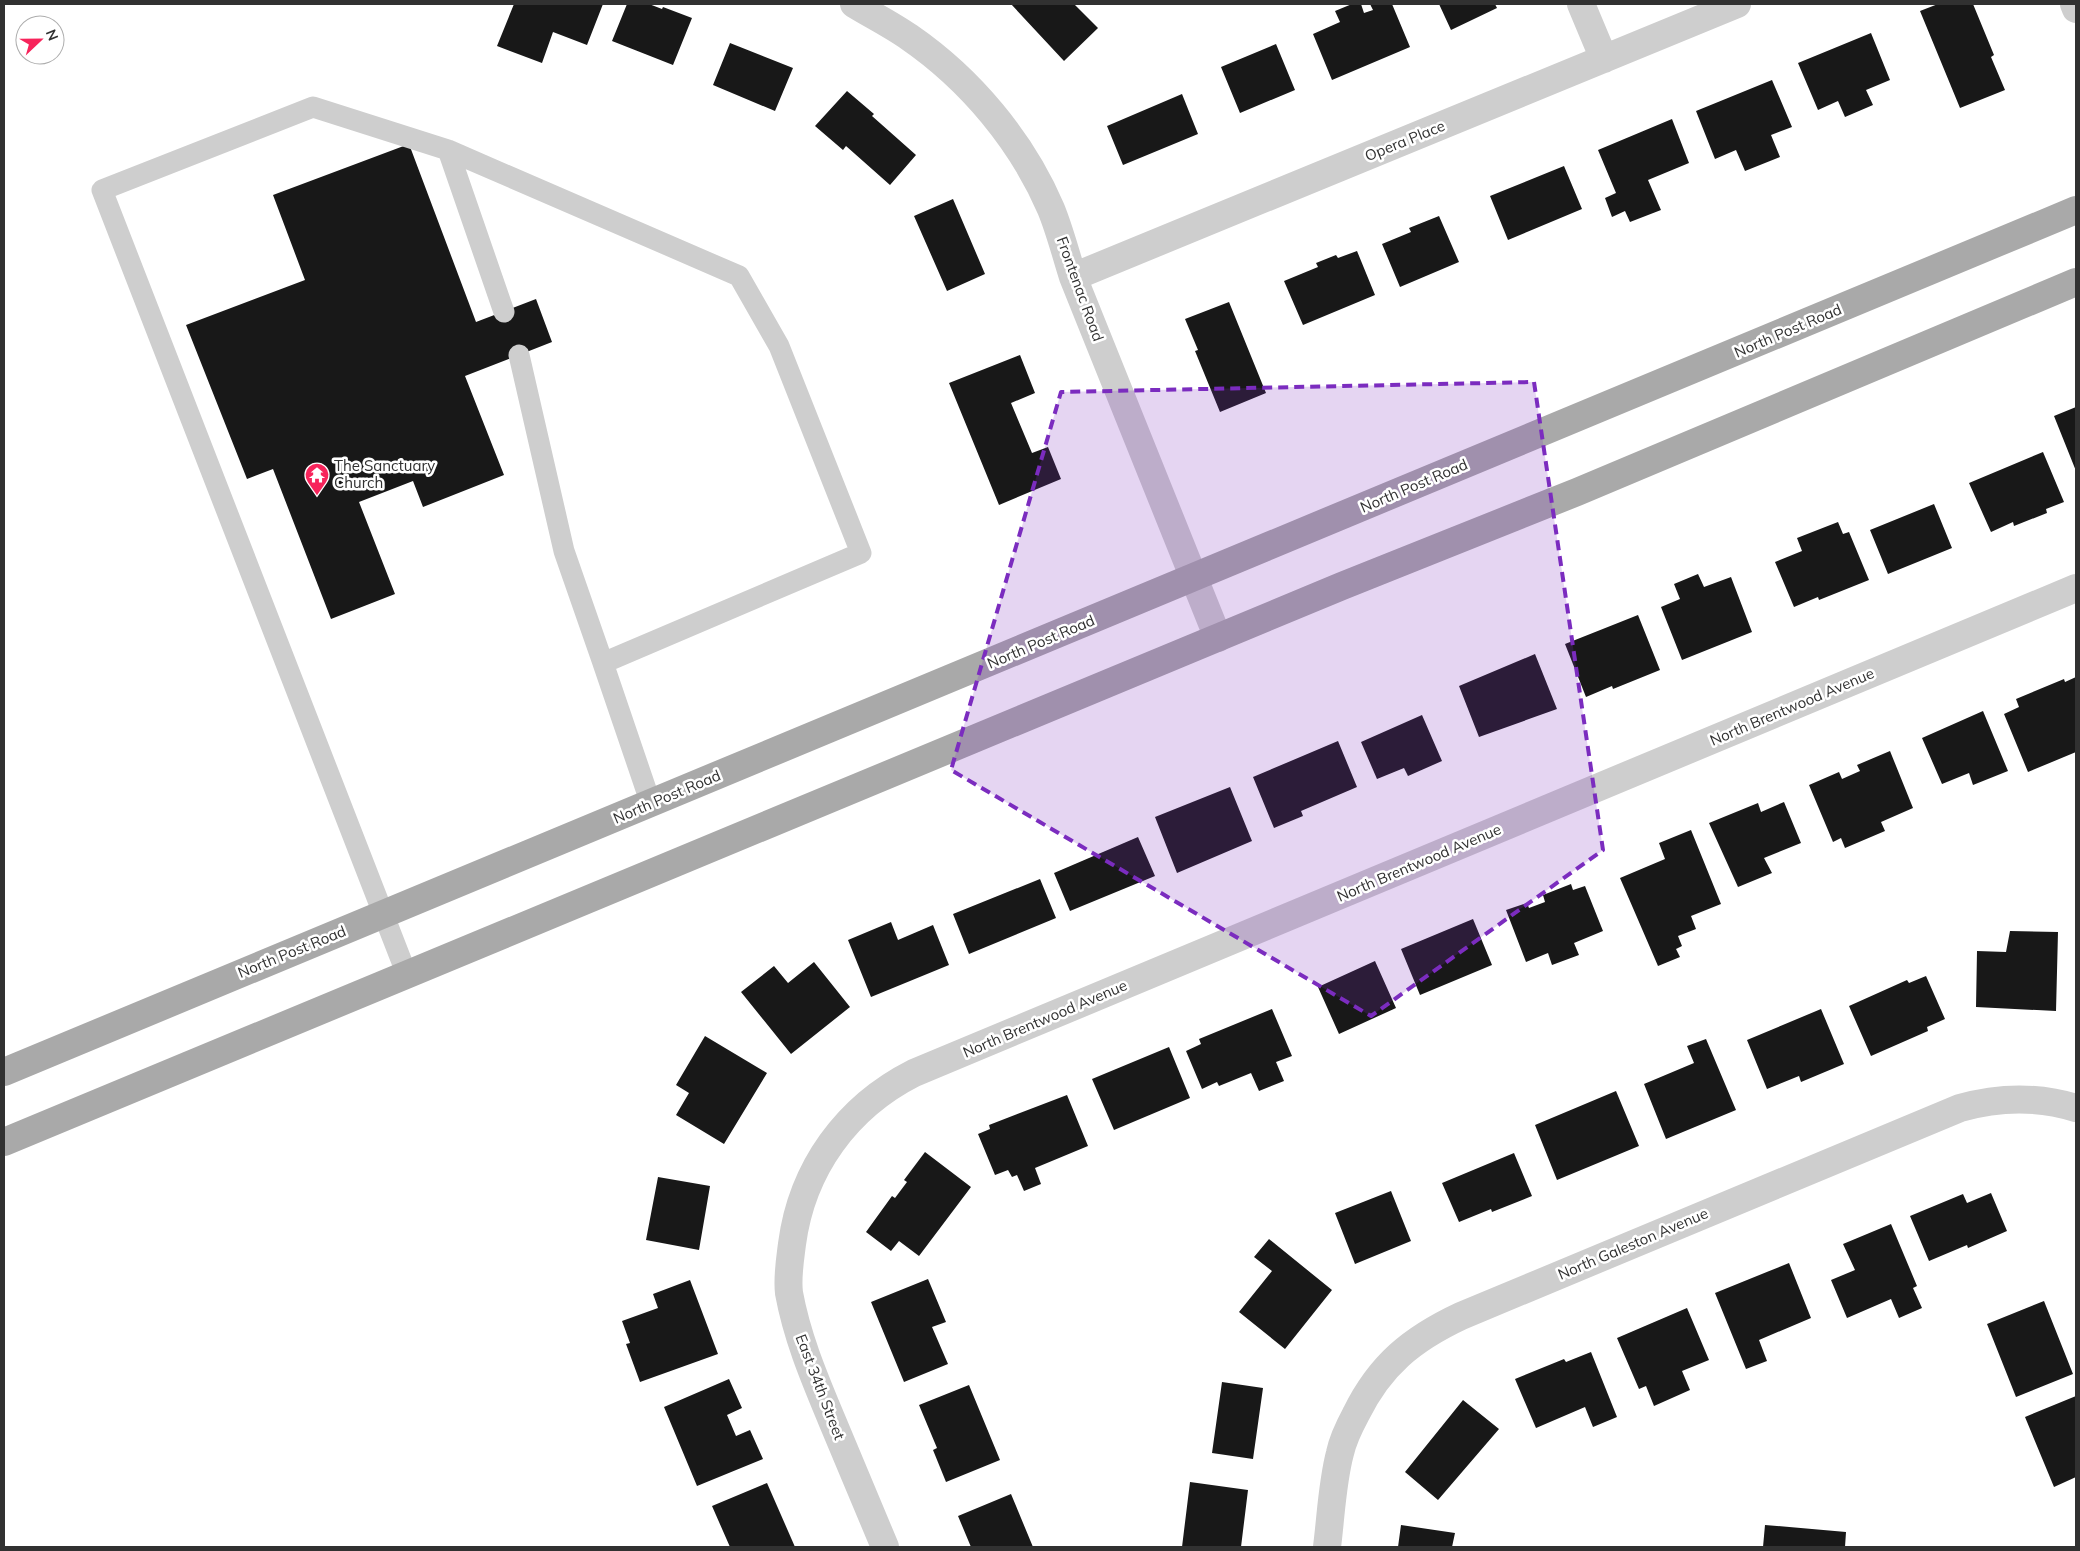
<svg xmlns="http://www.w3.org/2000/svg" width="2080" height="1551" font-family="Mulish,sans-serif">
  <rect width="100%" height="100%" fill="#fff"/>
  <!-- building -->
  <path fill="#181818" d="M514,4H603L587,45L553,32L542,63L497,46Z
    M627,4H649L662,9L663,7L692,18L673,65L612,41Z
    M1011,4H1074L1098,28L1064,61Z
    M1352,4H1361L1364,13L1373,10L1370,4H1392L1410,47L1332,80L1313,34L1340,22L1335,11Z
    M1439,4H1495L1497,8L1451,30Z
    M1938,4H1973L1994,55L1991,57L2005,90L1960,108L1920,11Z
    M1871,33L1890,80L1866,90L1873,105L1845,117L1838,101L1818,110L1798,63Z
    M730,43L793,68L775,111L713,85Z
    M1276,44L1295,90L1240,113L1221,67Z
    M1772,80L1792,127L1771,135L1780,157L1745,171L1736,150L1715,159L1696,111Z
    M847,91L874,114L872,116L916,155L890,185L846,146L843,150L815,126Z
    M1182,94L1198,134L1123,165L1107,126Z
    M1672,119L1689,163L1648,180L1661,210L1630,222L1625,211L1612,217L1605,198L1616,193L1598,150Z
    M409,144L476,322L536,299L552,342L465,376L504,475L423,507L413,481L359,502L395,594L331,619L273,469L247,479L186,325L305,280L273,195Z
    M1564,166L1582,209L1508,240L1490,196Z
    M953,199L985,274L947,291L914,216Z
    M1439,216L1459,262L1400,287L1382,244L1411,232L1409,228Z
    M1357,251L1375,295L1303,325L1284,281L1318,267L1316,263L1336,255L1338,258Z
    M1229,302L1266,393L1220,412L1195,351L1198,350L1185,319Z
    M1020,355L1035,393L1011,403L1032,453L1048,447L1061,479L999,505L949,383Z
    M2076,407V471L2054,416Z
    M2043,452L2064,502L2046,509L2047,513L2014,526L2013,522L1991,532L1969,483Z
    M1934,504L1952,548L1888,574L1870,530Z
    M1838,522L1843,534L1849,532L1869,580L1819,600L1818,597L1794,607L1775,562L1802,551L1797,538Z
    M1698,574L1704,587L1731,577L1752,632L1682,660L1661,607L1680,599L1674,584Z
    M1638,615L1660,670L1613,689L1612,686L1586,697L1565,644Z
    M1535,654L1557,709L1479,737L1459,686Z
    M2076,677V752L2028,772L2004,714L2019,707L2016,699L2064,679L2065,682Z
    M1983,711L2008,771L1973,785L1969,773L1942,784L1922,738Z
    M1422,715L1442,761L1408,776L1404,768L1377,779L1361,742Z
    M1338,741L1357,787L1301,811L1303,816L1274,828L1253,777Z
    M1890,751L1913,808L1881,822L1885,831L1845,848L1841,838L1833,842L1809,785L1839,772L1842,779L1860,771L1857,765Z
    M1230,787L1252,841L1177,873L1155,817Z
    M1784,802L1801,843L1764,858L1772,873L1738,887L1709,823L1758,803L1761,812Z
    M1691,830L1721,904L1691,916L1696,929L1678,936L1682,946L1676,949L1680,957L1658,966L1620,878L1665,859L1659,843Z
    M1138,837L1155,876L1070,911L1054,873Z
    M1040,879L1056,918L969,954L953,914Z
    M1571,884L1573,890L1585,886L1603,931L1574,943L1579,955L1552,965L1548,953L1526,962L1506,910L1527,903L1529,908L1545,902L1543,895Z
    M1473,919L1492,965L1420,995L1401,949Z
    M891,922L898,940L933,925L949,965L871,997L848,940Z
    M2010,931L2058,932L2056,1011L1976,1007L1977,951L2006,952Z
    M1375,961L1396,1008L1339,1034L1318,987Z
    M814,962L850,1007L791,1054L741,992L774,966L788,983Z
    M1926,976L1945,1019L1927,1027L1928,1031L1871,1056L1849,1006L1907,980L1909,983Z
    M1272,1009L1292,1056L1276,1062L1284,1081L1259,1091L1251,1073L1219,1086L1217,1082L1202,1089L1186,1051L1201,1044L1199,1039Z
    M1821,1009L1844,1064L1801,1082L1799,1076L1767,1089L1747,1040Z
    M705,1036L767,1073L724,1144L676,1115L689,1093L676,1085Z
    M1706,1039L1736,1110L1666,1139L1644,1084L1694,1063L1687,1046Z
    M1169,1047L1190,1098L1114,1130L1092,1079Z
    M1616,1091L1639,1146L1557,1180L1535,1125Z
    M1067,1095L1088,1146L1035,1168L1041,1184L1024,1191L1017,1175L1012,1177L1008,1170L995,1175L978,1134L990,1129L989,1125Z
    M925,1152L971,1187L919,1256L899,1241L891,1251L866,1232L892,1196L895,1198L907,1182L904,1180Z
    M1514,1153L1532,1196L1492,1212L1491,1209L1459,1222L1442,1183Z
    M658,1177L710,1186L699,1250L646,1240Z
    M1391,1191L1411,1241L1355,1264L1335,1213Z
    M1991,1193L2007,1231L1968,1248L1967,1245L1929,1261L1910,1216L1963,1194L1967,1203Z
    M1891,1224L1917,1286L1913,1288L1922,1308L1899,1318L1891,1299L1847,1318L1831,1280L1855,1270L1843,1244Z
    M1269,1239L1332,1290L1285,1349L1239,1312L1272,1271L1254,1257Z
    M1789,1263L1811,1318L1759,1340L1767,1361L1746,1369L1715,1293Z
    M928,1279L946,1322L932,1327L948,1364L904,1382L871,1302Z
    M690,1280L718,1354L640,1382L626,1344L630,1343L622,1321L658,1308L653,1294Z
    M2044,1301L2073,1374L2016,1397L1987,1324Z
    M1687,1308L1709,1360L1682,1371L1690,1390L1654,1406L1646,1386L1639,1389L1617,1338Z
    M1591,1352L1617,1417L1593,1427L1585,1407L1536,1428L1515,1379L1564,1359L1566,1362Z
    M729,1379L742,1408L727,1415L736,1436L750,1430L763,1459L697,1486L664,1407Z
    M1222,1382L1263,1388L1253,1459L1212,1453Z
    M969,1385L1000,1460L946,1482L933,1450L937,1448L919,1405Z
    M2076,1396V1477L2054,1487L2025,1417Z
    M1463,1400L1499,1429L1438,1500L1405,1472Z
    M1190,1482L1248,1490L1241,1547H1182Z
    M767,1483L795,1547H730L712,1506Z
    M1011,1494L1033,1547H971L958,1516Z
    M1401,1525L1455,1533L1452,1547H1398Z
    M1765,1525L1846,1532L1845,1547H1763Z"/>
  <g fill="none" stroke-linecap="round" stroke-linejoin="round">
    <!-- service -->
    <path stroke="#cecece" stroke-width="21" d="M448,150L504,312
      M603,663L651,804
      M407,975L102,190L313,107L448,150L739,276L779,346L861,553L603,663L564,551L519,355"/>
    <!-- minor -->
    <path stroke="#cecece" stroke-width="28" d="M854,4C872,15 892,25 909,37C970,79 1022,141 1051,209C1060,231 1066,255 1073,277L1218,638
      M1581,4L1604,59
      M2074,4L2076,9
      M1073,277L1737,4
      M885,1547C867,1504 849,1461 831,1418C814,1377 797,1337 789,1293C787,1277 790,1260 792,1244C802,1168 847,1107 914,1073L2076,588
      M1327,1547C1331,1516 1332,1483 1340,1453C1343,1439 1349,1427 1356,1414C1380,1365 1412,1339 1461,1316L1960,1108C1999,1097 2037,1096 2076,1108"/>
    <!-- primary -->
    <path stroke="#a9a9a9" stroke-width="28" d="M4,1072L2076,210
      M4,1142L1342,586L1577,492L2076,282"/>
  </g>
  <!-- marked area -->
  <path fill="#7b2cbf" fill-opacity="0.2" stroke="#7b2cbf" stroke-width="4" stroke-dasharray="10 6" stroke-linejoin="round" d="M1534,382L1603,850L1371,1016L951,770L1061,392Z"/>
  <!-- icons -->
  <defs>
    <symbol id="temple-pin" viewBox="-11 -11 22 30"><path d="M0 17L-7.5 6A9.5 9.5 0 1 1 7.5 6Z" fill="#f7245b" stroke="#fff"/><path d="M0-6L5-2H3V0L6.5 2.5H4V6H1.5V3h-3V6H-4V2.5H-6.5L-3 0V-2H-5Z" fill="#fff"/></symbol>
  </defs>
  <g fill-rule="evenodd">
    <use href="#temple-pin" x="303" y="461" width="28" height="38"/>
  </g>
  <g text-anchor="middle" stroke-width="5" stroke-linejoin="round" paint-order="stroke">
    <!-- street labels -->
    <g font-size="15" fill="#313131" stroke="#fff">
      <text transform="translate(1405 141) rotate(-22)" y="5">Opera Place</text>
      <text transform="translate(1080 289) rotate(70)" y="5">Frontenac Road</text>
      <text transform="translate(1788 331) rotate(-23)" y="5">North Post Road</text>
      <text transform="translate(1414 486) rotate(-23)" y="5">North Post Road</text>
      <text transform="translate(1041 642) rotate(-23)" y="5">North Post Road</text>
      <text transform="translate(1792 707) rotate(-23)" y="5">North Brentwood Avenue</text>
      <text transform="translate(667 797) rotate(-23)" y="5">North Post Road</text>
      <text transform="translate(1419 863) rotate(-23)" y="5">North Brentwood Avenue</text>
      <text transform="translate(292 952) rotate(-22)" y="5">North Post Road</text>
      <text transform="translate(1045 1019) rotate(-23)" y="5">North Brentwood Avenue</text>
      <text transform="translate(1633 1244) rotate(-23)" y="5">North Galeston Avenue</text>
      <text transform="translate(820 1387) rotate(69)" y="5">East 34th Street</text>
    </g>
    <!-- poi labels -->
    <g font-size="15" fill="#313131" stroke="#fff" text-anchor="start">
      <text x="334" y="471">The Sanctuary<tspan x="334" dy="17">Church</tspan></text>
    </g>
  </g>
  <!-- border -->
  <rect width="2080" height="1551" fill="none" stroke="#313131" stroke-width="10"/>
  <!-- north arrow -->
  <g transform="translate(40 40) rotate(68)"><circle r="24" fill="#ffffff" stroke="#adadad"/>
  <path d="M0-4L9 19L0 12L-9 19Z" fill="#f7245b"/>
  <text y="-8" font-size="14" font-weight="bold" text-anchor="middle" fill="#313131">N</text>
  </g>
</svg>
